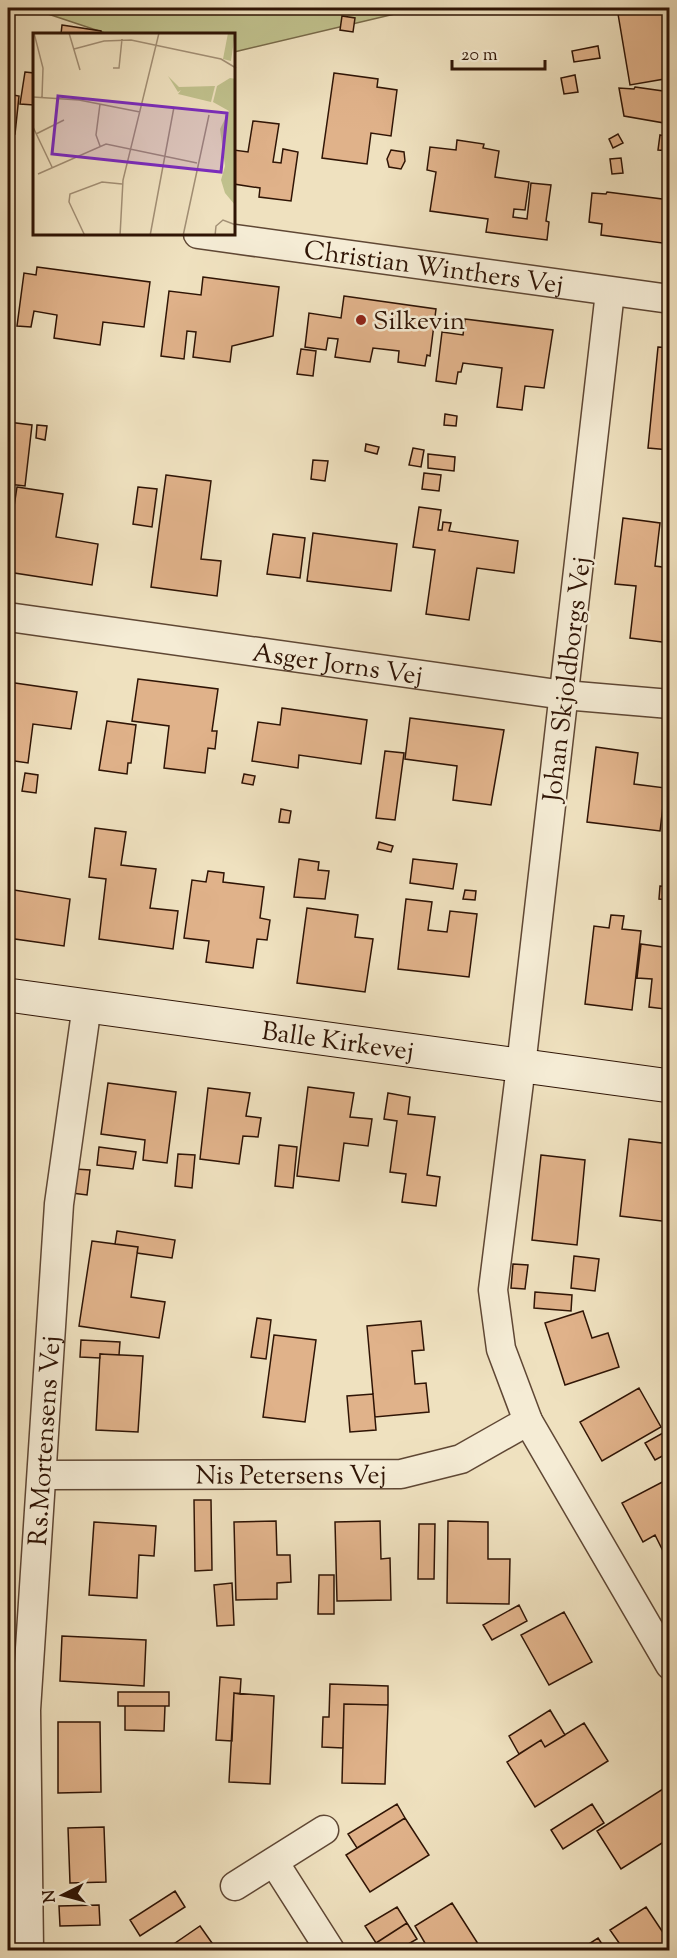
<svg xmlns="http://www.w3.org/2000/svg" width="677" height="1958" font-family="'Sorts Mill Goudy',serif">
  <rect width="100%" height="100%" fill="#efe1bf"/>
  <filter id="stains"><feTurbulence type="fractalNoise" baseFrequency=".00333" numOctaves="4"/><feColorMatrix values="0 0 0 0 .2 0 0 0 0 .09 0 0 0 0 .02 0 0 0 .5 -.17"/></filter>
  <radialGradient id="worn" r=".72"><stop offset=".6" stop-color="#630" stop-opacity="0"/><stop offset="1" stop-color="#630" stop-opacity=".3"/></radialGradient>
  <!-- green -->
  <path fill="#c0c18d" stroke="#786a49" stroke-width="1.5" d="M30,8H420L234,52V34H108Z"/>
  <!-- building -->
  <path fill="#e0b28a" stroke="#2f1405" stroke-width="1.5" d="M617,8H664L665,14L670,13V78L630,85Z
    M342,16L355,18L353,32L340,30Z
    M62,25L101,31V34H61Z
    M598,46L600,58L574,62L572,51Z
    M25,72L34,73V105L20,104Z
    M334,73L378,79L377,87L397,90L391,136L371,133L367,164L322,158Z
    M575,75L578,92L564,94L561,78Z
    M635,87L670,92V124L624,116L619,88L634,89Z
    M8,94L19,96L15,134L8,135Z
    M253,121L279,124L273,162L281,163L283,149L298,152L291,201L259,197L260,188L234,184V150L248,152Z
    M618,134L623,143L613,148L609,139Z
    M660,135L670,137V151L658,150Z
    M457,140L484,144L483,148L499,151L495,177L529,182L525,210L514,209L513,217L527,219L531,183L551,185L546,221L549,222L547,240L486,232L488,219L430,211L436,172L427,170L430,147L456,150Z
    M391,150L404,152L405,161L401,169L389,167L387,159Z
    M621,158L623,173L612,174L610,159Z
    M607,192L670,200V244L601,235L602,224L589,222L592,193L606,194Z
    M37,267L150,282L144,327L103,322L100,345L54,338L57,315L34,311L31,327L17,326L24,273L36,275Z
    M203,277L279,287L273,336L232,346L230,362L193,357L196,332L187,331L184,359L161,356L169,291L201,295Z
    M344,296L436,309L430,356L427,355L425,366L398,362L399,351L373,348L370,362L335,357L338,339L328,338L326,350L305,347L309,313L341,318Z
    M465,319L553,330L544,388L525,386L522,410L497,407L502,368L463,363L461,372H458L456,384L436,381L442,332L463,335Z
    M658,347L670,348V450L648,448Z
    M301,349L316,351L313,376L297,374Z
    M445,414L457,416L456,426L444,425Z
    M8,422L32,425L25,486L8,484Z
    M37,425L47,426L45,440L36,438Z
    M366,444L379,447L377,454L365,451Z
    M413,448L424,450L421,467L409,465Z
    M428,454L455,457L454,471L428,468Z
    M313,460L328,461L325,481L311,479Z
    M424,473L441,475L439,491L422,489Z
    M166,475L211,481L201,559L221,561L217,596L151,587Z
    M17,487L63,494L56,537L98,544L92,585L8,572V546Z
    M138,487L157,489L152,527L133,524Z
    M419,507L441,510L438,530H442L443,522L451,523L449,531L518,541L514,573L477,568L469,620L426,614L435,550L413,547Z
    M623,518L660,523L655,566L670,568V643L630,638L636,586L615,584Z
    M313,533L397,544L391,591L307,581Z
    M273,534L305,538L300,578L267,574Z
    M138,679L218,689L212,731H217L215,749L208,748L205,773L164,768L169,726L132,721Z
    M8,682L77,692L71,729L33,724L28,763L8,760Z
    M282,708L367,720L361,764L299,755L298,768L252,761L258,722L280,725Z
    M410,718L504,730L491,805L453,800L457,766L405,759Z
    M107,721L136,725L131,763H128L127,774L99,770Z
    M596,747L638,753L634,784L665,788L670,752V798H664L660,831L587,822Z
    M385,751L404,753L395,820L376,818Z
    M25,773L38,775L36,793L22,791Z
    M244,774L255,776L253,785L242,783Z
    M281,809L291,811L289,823L279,822Z
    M95,828L126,832L121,865L156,869L150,908L178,911L173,949L99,939L106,879L89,877Z
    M379,842L393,846L391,852L377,849Z
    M299,859L319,862L318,870L329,871L325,899L294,897Z
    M413,859L457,864L453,889L410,883Z
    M208,871L224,873L223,882L264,887L260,918L270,920L267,940L257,939L253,968L206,962L209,941L184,938L192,880L206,882Z
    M660,886L670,887V900L659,899Z
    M8,889L70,899L64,946L8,938Z
    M465,890L476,891L475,900L463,899Z
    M406,899L432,902L428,930L447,932L450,911L477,914L469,977L398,969Z
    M307,908L358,915L355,937L373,939L365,992L297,983Z
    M611,915L624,916L622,929L641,931L632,1010L585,1004L594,926L609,928Z
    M641,944L670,948V982L665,1009L649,1007L652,979L637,978Z
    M108,1083L176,1092L167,1163L143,1160L145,1140L101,1134Z
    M308,1087L354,1093L350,1117L372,1119L368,1146L344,1143L339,1181L297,1176Z
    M208,1088L250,1093L246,1116L261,1118L258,1137L243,1136L239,1164L200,1159Z
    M388,1093L410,1097L408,1114L435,1117L427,1175L440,1177L436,1206L402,1202L406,1174L390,1172L397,1121L384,1119Z
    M629,1139L670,1144V1222L620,1216Z
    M279,1145L297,1147L293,1188L275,1186Z
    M99,1147L136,1152L133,1169L97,1165Z
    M178,1154L195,1155L192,1188L175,1186Z
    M541,1155L585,1160L577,1245L532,1240Z
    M75,1169L90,1170L87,1195L72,1193Z
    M117,1231L175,1240L172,1258L137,1253L138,1247L115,1244Z
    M92,1241L138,1247L131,1297L165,1302L159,1338L79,1326Z
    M574,1256L599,1259L595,1291L571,1288Z
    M513,1264L528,1265L525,1289L511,1288Z
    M535,1292L572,1295L571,1311L534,1308Z
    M583,1311L592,1338L608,1333L619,1367L565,1385L545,1323Z
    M257,1318L271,1320L266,1359L251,1357Z
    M421,1321L424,1350L412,1351L415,1384L426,1383L429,1412L375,1417L367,1326Z
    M274,1335L316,1340L305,1422L263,1417Z
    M81,1340L120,1342L119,1355L100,1354V1358L80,1357Z
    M100,1354L143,1356L138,1432L96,1430Z
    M639,1388L661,1427L602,1461L580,1422Z
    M373,1394L376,1430L350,1432L347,1396Z
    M670,1429V1452L655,1460L645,1443Z
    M670,1478V1555L666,1557L655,1535L643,1542L622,1503Z
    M194,1500H211L212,1570L195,1571Z
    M276,1521L277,1555H290L291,1582L277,1583V1599L236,1600L234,1522Z
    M380,1521L381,1559L390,1558L391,1600L337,1601L335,1522Z
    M448,1521L488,1522V1559H510L509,1604L447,1603Z
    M94,1522L156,1526L154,1556L139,1555L137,1598L89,1595Z
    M419,1524H435L434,1579H418Z
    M319,1575H334V1614H318Z
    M232,1583L234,1625L217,1626L214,1585Z
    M519,1605L527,1621L492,1640L483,1625Z
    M564,1612L592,1662L549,1685L521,1635Z
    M62,1636L146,1640L144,1686L60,1681Z
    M220,1677L241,1679L240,1694L234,1693L232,1741L216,1740Z
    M330,1684L388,1686V1705L344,1704L343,1748L322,1747L323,1717H329Z
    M118,1692H169V1706H118Z
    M234,1693L274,1696L270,1784L229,1782Z
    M344,1704L388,1705L385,1784L342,1783Z
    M125,1706H165L164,1731L125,1730Z
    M550,1710L565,1735L545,1747L541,1740L519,1754L509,1736Z
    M58,1722H100L101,1792L58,1793Z
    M584,1723L608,1761L535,1807L507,1762L541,1740L545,1747Z
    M666,1787L670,1793V1838L621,1869L597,1831Z
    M397,1804L405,1818L357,1848L348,1834Z
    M592,1804L604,1823L563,1849L551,1830Z
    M405,1818L429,1855L370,1892L346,1855Z
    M104,1827L106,1882L70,1883L68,1828Z
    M175,1891L185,1907L140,1936L130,1920Z
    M452,1903L482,1950H429L415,1926Z
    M99,1905L100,1925L60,1926L59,1906Z
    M397,1907L407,1923L376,1943L365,1926Z
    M646,1907L670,1943V1950H624L610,1930Z
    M407,1923L417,1939L398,1950H381L376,1943Z
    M200,1926L217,1950H165Z
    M598,1938L606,1950H585L584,1947Z"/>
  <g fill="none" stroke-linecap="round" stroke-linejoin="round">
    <defs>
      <g id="street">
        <path id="s1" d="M198,234L670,299"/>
        <path d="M610,292L521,1066L493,1290L501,1349L528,1421L670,1665"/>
        <path id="s2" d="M8,617L564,695L670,704"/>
        <path id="s3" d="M42,1475L401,1474L461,1459L528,1421"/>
        <path d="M274,1862L330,1950"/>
        <path d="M235,1886L324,1830"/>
        <path id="s4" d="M29,1950L26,1710L59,1204L87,1005"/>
      </g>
      <g id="secondary">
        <path id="s5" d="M8,995L670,1086"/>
      </g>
    </defs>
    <!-- street casing -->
    <use href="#street" stroke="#5f4734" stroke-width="31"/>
    <!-- secondary casing -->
    <use href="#secondary" stroke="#2f1405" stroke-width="35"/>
    <!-- street -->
    <use href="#street" stroke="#f5ecd5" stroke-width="28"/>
    <!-- secondary -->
    <use href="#secondary" stroke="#f5ecd5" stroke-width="33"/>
  </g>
  <!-- markers -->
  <circle fill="#8f2418" stroke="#f5ecd5" stroke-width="2" cx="361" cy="320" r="6"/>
  <g text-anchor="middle" stroke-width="5" stroke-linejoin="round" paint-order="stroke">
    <!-- street labels -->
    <g font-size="26" fill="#2f1405" stroke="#f5ecd5">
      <text dy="9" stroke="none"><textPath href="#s1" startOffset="238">Christian Winthers Vej</textPath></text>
      <text dy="9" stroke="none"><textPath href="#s2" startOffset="333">Asger Jorns Vej</textPath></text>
      <text transform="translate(566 679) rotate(-83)" y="9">Johan Skjoldborgs Vej</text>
      <text dy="9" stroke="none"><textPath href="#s5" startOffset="333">Balle Kirkevej</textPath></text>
      <text dy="9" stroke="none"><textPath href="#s4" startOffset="510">Rs.Mortensens Vej</textPath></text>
      <text dy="9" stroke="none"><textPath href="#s3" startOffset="249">Nis Petersens Vej</textPath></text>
    </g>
    <!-- poi labels -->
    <g font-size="26" fill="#2f1405" stroke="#f5ecd5" text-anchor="start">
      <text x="373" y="329">Silkevin</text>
    </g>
  </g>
  <!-- overview -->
  <g transform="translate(33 33)">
    <rect width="202" height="202" fill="#efe1bf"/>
    <path d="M195,0H202L198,28L190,26ZM135,43L146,54L182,53L178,69L145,61L148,57L145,59ZM197,45L203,46L202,172L192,160L188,147L192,133L187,96L196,78L180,69L184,53Z" fill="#c0c18d"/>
    <path fill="none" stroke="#a28f75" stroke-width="1.5" d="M1,0L10,35L9,64M36,0L47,37M41,16L71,8L98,7L188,26L203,35M80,35H86L89,6M0,64L46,67L107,79M67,71L63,102L67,113M0,94L19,134M3,101L31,87M5,141L73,111L164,130M52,203L36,169L37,161L69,149L89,151M87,203L90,147L126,0M117,203L141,74M150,203L176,82M182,203L183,193L190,187L203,192"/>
    <path fill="#7b2cbf" fill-opacity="0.15" stroke="#7b2cbf" stroke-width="3" d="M25,63L194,80L188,139L19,121Z"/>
    <rect width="202" height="202" fill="none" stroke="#2f1405" stroke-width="3"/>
  </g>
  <!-- margin -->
  <rect width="677" height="1958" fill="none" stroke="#efe1bf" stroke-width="30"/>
  <rect x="9" y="9" width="659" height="1940" fill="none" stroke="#2f1405" stroke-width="3"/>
  <rect x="15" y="15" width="647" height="1928" fill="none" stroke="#2f1405" stroke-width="1.5"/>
  <!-- north arrow -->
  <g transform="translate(63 1895) rotate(264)" stroke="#f5ecd5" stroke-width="4.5" paint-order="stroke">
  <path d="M0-4.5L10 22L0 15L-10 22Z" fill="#2f1405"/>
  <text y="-9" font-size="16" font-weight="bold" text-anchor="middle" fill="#2f1405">N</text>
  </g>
  <!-- scale -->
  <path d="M452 60v9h93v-9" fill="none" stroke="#2f1405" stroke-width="3"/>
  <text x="461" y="60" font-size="18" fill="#2f1405" stroke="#f5ecd5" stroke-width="4.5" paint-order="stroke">20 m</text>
  <rect width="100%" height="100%" filter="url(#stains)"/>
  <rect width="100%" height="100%" fill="url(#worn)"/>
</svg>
